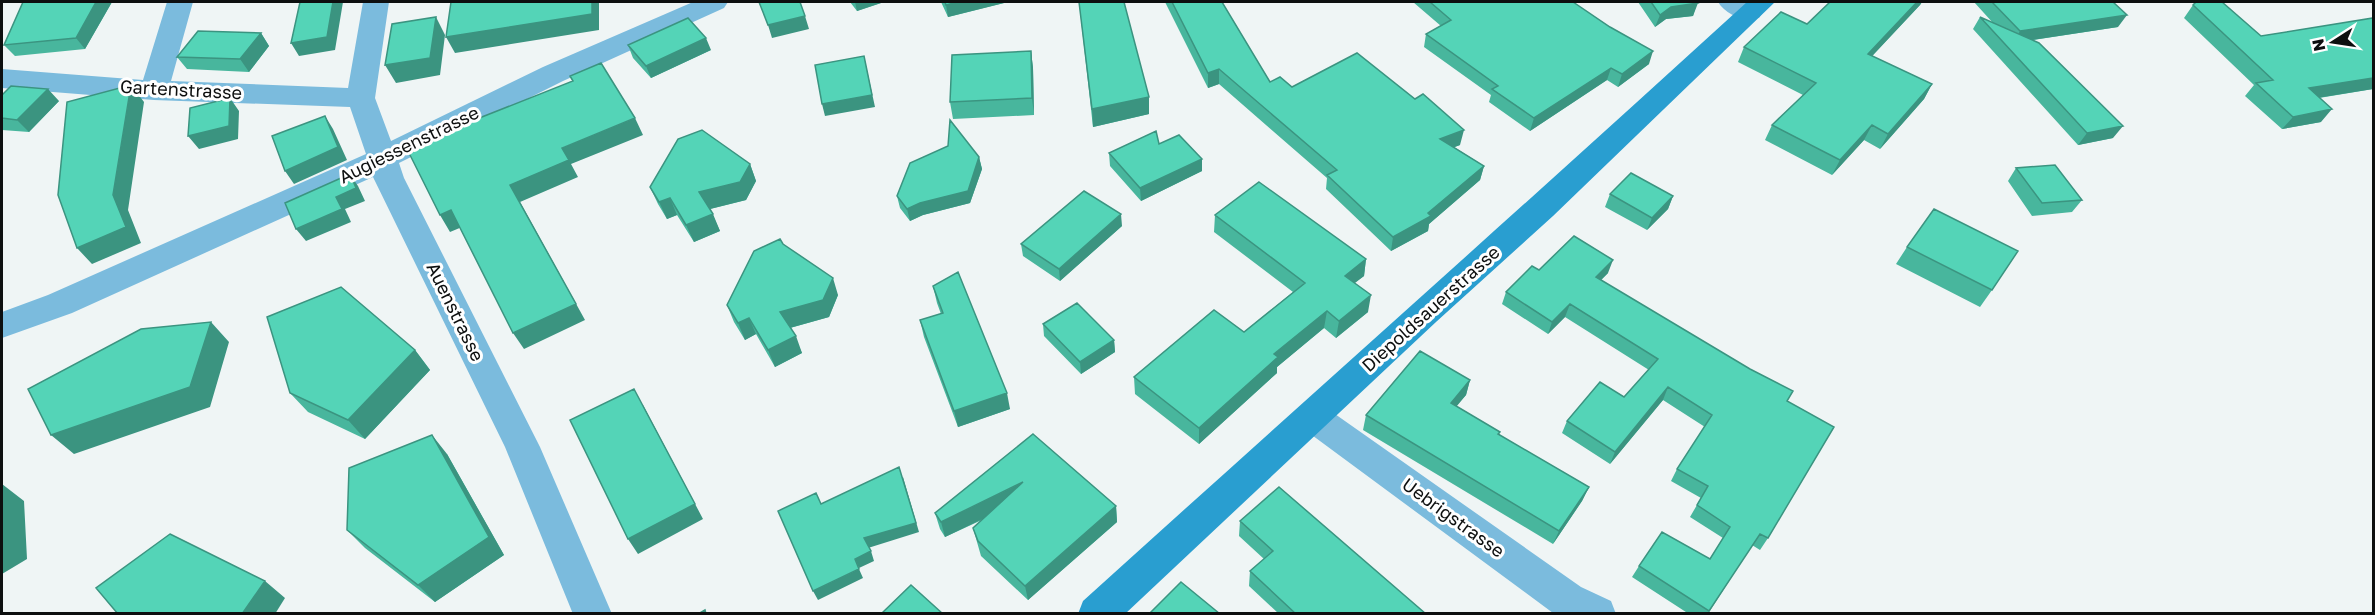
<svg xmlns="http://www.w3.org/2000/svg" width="2375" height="615" font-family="'Golos Text',sans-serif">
  <rect width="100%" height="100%" fill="#eff5f5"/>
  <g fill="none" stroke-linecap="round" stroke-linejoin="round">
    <!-- minor -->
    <path fill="#7bbbdd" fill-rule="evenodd" d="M167,2H193L171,81L348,88L363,2H389L375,98L391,141L543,67L693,2H728L724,8L563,81L399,163L404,178L540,447L612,614H573L505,447L373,177L72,313L2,338V312L48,295L366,154L350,107L154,100L2,88V69L143,80Z
      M1718,2C1733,0 1753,0 1763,12L1759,18C1744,22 1726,15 1718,2Z
      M1313,402L1325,407L1581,587L1611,601L1616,614L1553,613L1301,427L1295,417L1301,407Z"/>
    <!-- secondary -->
    <path fill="#299ed0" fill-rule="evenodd" d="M1747,2H1775L1553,216L1436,322L1125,614H1078L1083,601C1304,401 1527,203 1747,2Z"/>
  </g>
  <!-- wall -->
  <path fill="#48b69d" d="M23,2H112L85,49L15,56L4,45Z
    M850,2H884L857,11Z
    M941,2H1008L948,17Z
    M1079,2H1124L1149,114L1093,127Z
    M1165,2H1222L1270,82L1292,87L1460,145L1454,147L1484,166L1480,180L1429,224L1428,231L1391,251L1326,189L1327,178L1219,84L1208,88Z
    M1413,2H1573L1649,64L1618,87L1607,80L1530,131L1489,102L1491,95L1424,47L1426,34L1441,26Z
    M1638,2H1697L1693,16L1666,19L1655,27Z
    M1830,2H1922L1920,5L1872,56L1932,84L1924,99L1880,149L1864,140L1832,175L1765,140L1772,125L1803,95L1738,62L1744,47L1807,24Z
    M1974,2H2113L2118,27L2033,40L2113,138L2078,145L1973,29L1980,17L1993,23Z
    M2193,5L2261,36L2373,18V89L2319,98L2321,122L2282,129L2245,96L2254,85L2184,18Z
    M261,33L269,46L249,72L187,69L177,57Z
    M628,45L711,50L651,78L633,58Z
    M1031,51L1033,68L1034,115L953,119L950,102Z
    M2,95L59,101L29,132L2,130Z
    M1159,144L1202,159V171L1141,201L1110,166L1109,153Z
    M979,157L982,169L970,203L923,215L910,221L900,208L897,196Z
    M750,164L756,181L746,200L710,209L720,231L694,242L677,215L667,219L658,204L650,187Z
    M2016,168L2082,200L2072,212L2032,216L2008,181Z
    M1610,194L1673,196L1668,209L1647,230L1605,207Z
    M1215,215L1366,259L1364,276L1354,283L1368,312L1336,338L1324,328L1277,367V373L1199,444L1135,394L1134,377L1244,332L1293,292L1214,232Z
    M1122,226L1060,281L1023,256L1021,244Z
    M783,244L838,295L829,317L790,328L802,353L775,367L756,334L745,340L734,322L727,305Z
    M1907,247L1992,290L1980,307L1896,264Z
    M1539,270L1608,273L1601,280L1787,401L1768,538L1760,550L1752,545L1708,614H1689L1632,577L1639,566L1710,559L1723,538L1690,517L1701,498L1671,481L1677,469L1705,427L1663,400L1610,464L1562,433L1567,421L1624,397L1649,370L1565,317L1548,334L1502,304L1506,292Z
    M933,286L1010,409L958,427L924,337L920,320L941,314L937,303Z
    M1043,324L1114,340L1115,352L1081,374L1044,336Z
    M415,350L430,370L365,439L308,412L290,393Z
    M1470,380L1466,395L1456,406L1500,432L1499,435L1589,487L1582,501L1553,544L1363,430L1366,415Z
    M447,454L504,555L435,602L365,548L347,530Z
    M1116,506L1117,522L1028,600L981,556L973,528L984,519L945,537L940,529L935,513Z
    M1240,521L1426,614H1279L1249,586L1250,571L1264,559L1239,536Z"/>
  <!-- shaded-wall -->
  <path fill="#3b9480" d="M96,2H112L85,49L76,38Z
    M333,2H343L335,50L299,56L291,43Z
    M592,2H599V30L455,53L446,37Z
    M855,2H884L857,11Z
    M958,2H1008L948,17L946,5Z
    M1917,2H1922L1920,5L1860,69L1868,54Z
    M1698,3L1693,16L1666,19L1655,27L1660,15L1671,7Z
    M2127,15L2118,27L2013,43L2020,31Z
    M805,16L809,29L772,38L768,25Z
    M436,17L445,35L440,75L396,83L385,65Z
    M261,33L269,46L249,72L240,59Z
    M706,38L711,50L651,78L646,66Z
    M1031,51L1033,68L1034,115L1032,98Z
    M1653,51L1649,64L1618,87L1622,74Z
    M864,56L875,107L825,116L822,104Z
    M1611,68L1607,80L1530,131L1534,118Z
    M1219,69V84L1208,88V73Z
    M2373,78V89L2298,101L2309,88Z
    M1932,84L1924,99L1880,149L1888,134Z
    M131,85L144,102L128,210L141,243L92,264L77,248L113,195Z
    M48,89L59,101L29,132L17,120Z
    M1149,97V114L1093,127L1092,109Z
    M230,98L239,111L238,139L199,149L188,136Z
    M2332,109L2321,122L2282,129L2293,117Z
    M325,116L333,129L347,160L294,184L285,171Z
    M635,118L643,135L571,164L578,177L520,202L585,320L524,349L513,333L510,185L562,148Z
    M1872,125L1864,140L1832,175L1840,160Z
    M2123,126L2113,138L2078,145L2087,133Z
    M1464,130L1460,145L1437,154L1440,139Z
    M979,157L982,169L970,203L923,215L910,221L907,209Z
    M1202,159V171L1141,201L1140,188Z
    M750,164L756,181L746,200L706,210L699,192Z
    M1484,166L1480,180L1429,224L1428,231L1391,251L1393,237L1428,213Z
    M350,174L358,186L365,201L345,209L351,222L306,241L296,229L336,197Z
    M1673,196L1668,209L1647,230L1652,218Z
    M670,198L677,215L667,219L659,202Z
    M451,210L462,227L450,232L440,215Z
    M713,214L720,231L694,242L686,225Z
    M1121,214L1122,226L1060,281L1059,269Z
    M1366,259L1364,276L1342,293L1345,276Z
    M1613,260L1608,273L1591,290L1596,277Z
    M833,278L838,295L829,317L786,329L780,312Z
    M1371,295L1368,312L1336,338L1339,321Z
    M1570,304L1565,317L1548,334L1552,322Z
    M1327,311L1324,328L1277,367V373L1199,444V428L1274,354Z
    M749,318L756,334L745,340L738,323Z
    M211,322L229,342L210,407L74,454L51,435Z
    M796,336L802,353L775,367L768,350Z
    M1114,340L1115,352L1081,374L1080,362Z
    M415,350L430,370L365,439L348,420Z
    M1470,380L1466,395L1447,418L1451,403Z
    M1668,387L1663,400L1610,464L1615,452Z
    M1007,393L1010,409L958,427L954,411Z
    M643,405L703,519L638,554L628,539Z
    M432,435L447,454L504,555L435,602L418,585Z
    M903,477L919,532L868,548L864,538Z
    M1023,482L1026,498L945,537L941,522Z
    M2,484L24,501L27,559L2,574Z
    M1589,487L1582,501L1553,544L1559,531Z
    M1116,506L1117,522L1028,600L1025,586Z
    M871,551L874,561L859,568L855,559Z
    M859,569L863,578L818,600L813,591Z
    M265,581L285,598L275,614H242Z"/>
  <!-- building -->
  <path fill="#54d4b7" stroke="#3b9480" stroke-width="1.5" d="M23,2H96L76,38L4,45Z
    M300,2H333L327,37L291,43Z
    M451,2H592V14L446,37Z
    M759,2H800L805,16L768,25Z
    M945,2H958L946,5Z
    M1079,2H1124L1149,97L1092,109Z
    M1172,2H1222L1270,82L1280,77L1292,87L1357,53L1415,99L1423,94L1464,130L1440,139L1484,166L1428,213L1431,216L1393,237L1327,175L1337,170L1219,69L1208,73Z
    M1430,2H1573L1610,27L1653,51L1622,74L1611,68L1534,118L1492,89L1498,86L1426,34L1451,20Z
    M1651,2H1697L1698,3L1671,7L1660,15Z
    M1830,2H1917L1868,54L1932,84L1888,134L1872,125L1840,160L1772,125L1816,83L1744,47L1781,12L1807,24Z
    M1992,2H2113L2127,15L2020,31Z
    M2196,2H2222L2261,36L2373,18V78L2309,88L2332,109L2293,117L2256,83L2273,80L2193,5Z
    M436,17L430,58L385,65L392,24Z
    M1980,17L2039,43L2123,126L2087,133Z
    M688,18L706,38L646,66L628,45Z
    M198,31L261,33L240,59L177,57Z
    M1031,51L1032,98L950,102L952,55Z
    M864,56L872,95L822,104L815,65Z
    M601,63L635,118L562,148L569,160L510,185L576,304L513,333L451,210L440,215L406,147L573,81L570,76Z
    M131,85L113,195L126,227L77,248L58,195L67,102Z
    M11,86L48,89L17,120L2,118V95Z
    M230,98L229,126L188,136L190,108Z
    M325,116L338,147L285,171L272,136Z
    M950,120L979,157L968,191L920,203L907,209L897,196L910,163L948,146Z
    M702,130L750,164L740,182L699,192L713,214L686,225L670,198L659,202L650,187L678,139Z
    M1156,131L1159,144L1179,135L1202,159L1140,188L1109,153Z
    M2055,165L2082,200L2042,203L2016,168Z
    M1631,173L1673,196L1652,218L1610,194Z
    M350,174L356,188L336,197L342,209L296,229L285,203Z
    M1259,182L1366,259L1345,276L1371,295L1339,321L1327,311L1274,354L1278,357L1199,428L1134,377L1214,310L1244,332L1305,283L1215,215Z
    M1084,191L1121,214L1059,269L1021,244Z
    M1934,209L2018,251L1992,290L1907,247Z
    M1574,236L1613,260L1596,277L1750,369L1793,391L1787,401L1834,427L1768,538L1760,534L1709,611L1639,566L1662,532L1710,559L1730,527L1697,505L1708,486L1677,469L1712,415L1668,387L1615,452L1567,421L1600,382L1624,397L1658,359L1570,304L1552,322L1506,292L1532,266L1539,270Z
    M780,239L783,244L833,278L823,300L780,312L796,336L768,350L749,318L738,323L727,305L754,251Z
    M958,272L1007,393L954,411L920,320L943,313L933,286Z
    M341,287L415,350L348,420L290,393L267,317Z
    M1077,303L1114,340L1080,362L1043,324Z
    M211,322L190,387L51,435L28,389L141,329Z
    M1420,351L1470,380L1451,403L1500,432L1498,434L1589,487L1559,531L1366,415Z
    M634,389L695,504L628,539L570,420Z
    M1033,434L1116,506L1025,586L978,541L973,528L1023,482L941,522L935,513Z
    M432,435L489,537L418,585L347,530L349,468Z
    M899,467L916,523L864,538L871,551L855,559L859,569L813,591L778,511L816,493L821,504Z
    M1279,487L1426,614H1296L1250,571L1273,551L1240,521Z
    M170,534L265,581L242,614H118L96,588Z
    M1181,582L1220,614H1149Z
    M911,585L943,614H881Z
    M705,610L706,614H698Z"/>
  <g text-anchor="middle" stroke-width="6" stroke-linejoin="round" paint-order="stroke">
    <!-- street labels -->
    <g font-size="18" fill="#0d0f0f" stroke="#fff">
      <text transform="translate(181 90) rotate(3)" y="6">Gartenstrasse</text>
      <text transform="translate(409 145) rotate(-26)" y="6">Augiessenstrasse</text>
      <text transform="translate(1431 309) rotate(-42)" y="6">Diepoldsauerstrasse</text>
      <text transform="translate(455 312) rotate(64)" y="6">Auenstrasse</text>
      <text transform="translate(1453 518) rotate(36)" y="6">Uebrigstrasse</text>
    </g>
  </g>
  <!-- border -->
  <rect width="2375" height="615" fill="none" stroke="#0d0f0f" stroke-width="6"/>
  <!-- north arrow -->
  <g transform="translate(2333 42) rotate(258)" stroke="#ffffff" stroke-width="4.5" paint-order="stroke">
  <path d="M0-4.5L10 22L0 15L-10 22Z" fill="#0d0f0f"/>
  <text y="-9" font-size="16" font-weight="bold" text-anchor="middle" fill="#0d0f0f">N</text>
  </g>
</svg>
